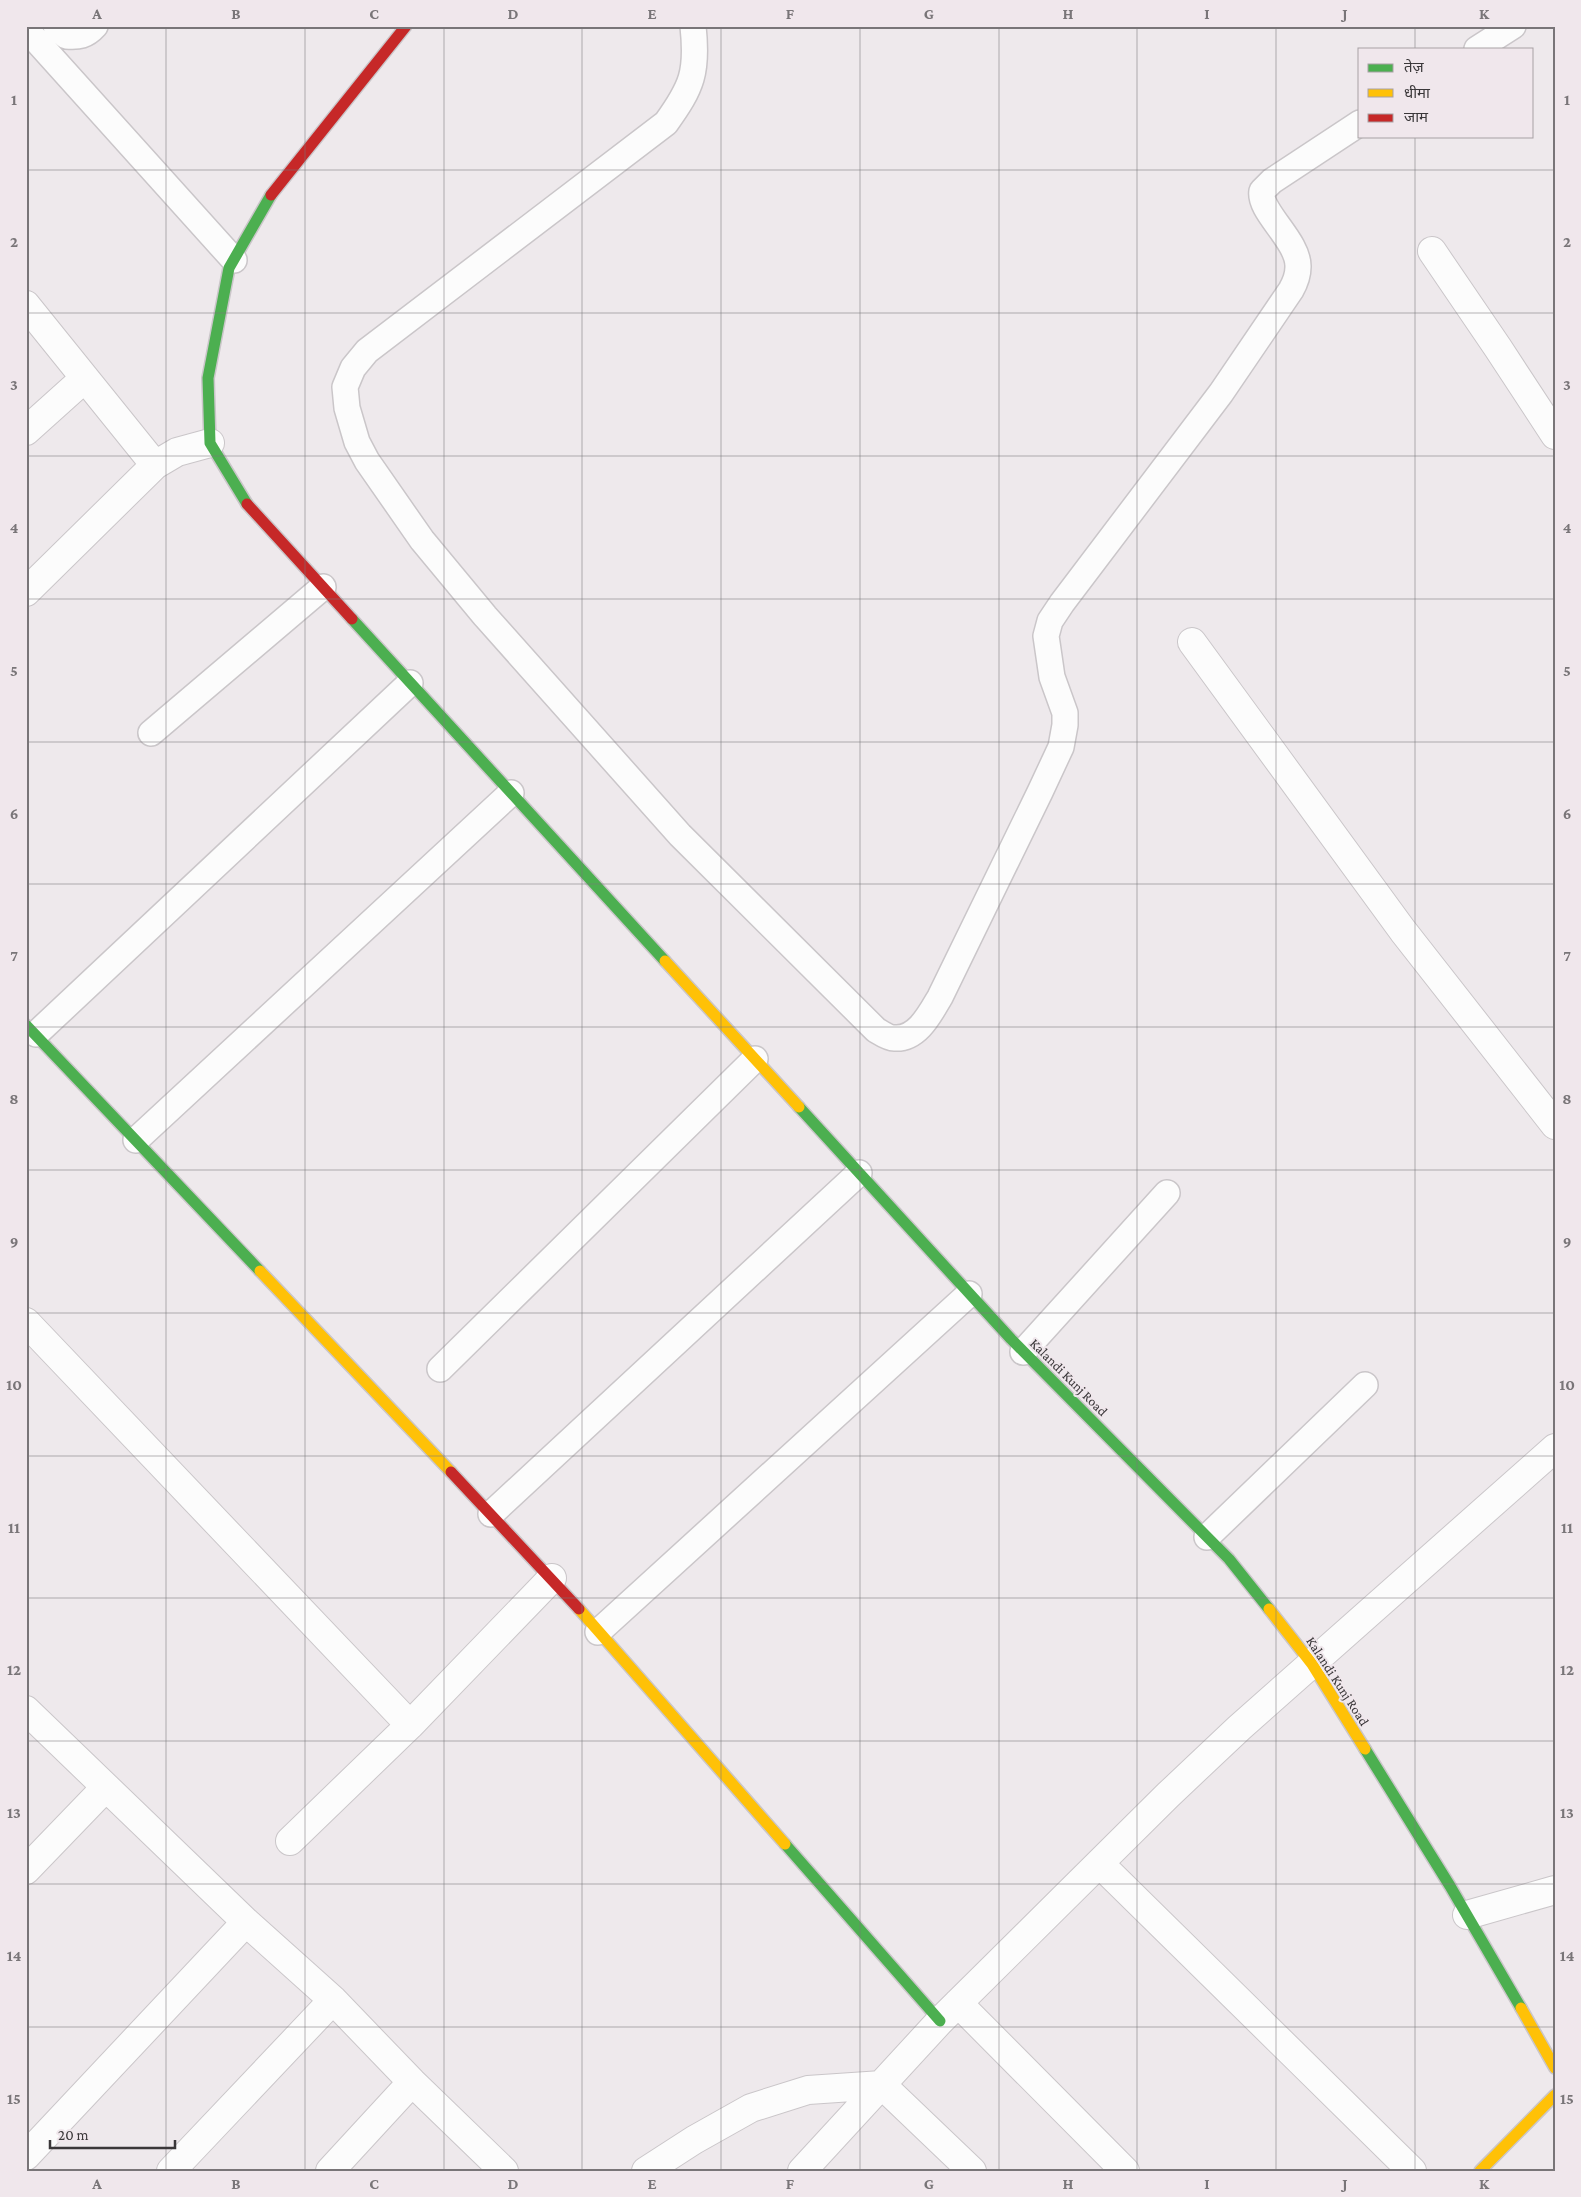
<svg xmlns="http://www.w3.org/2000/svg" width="1581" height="2197" font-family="'Crimson Pro','Noto Sans Devanagari',serif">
  <rect width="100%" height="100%" fill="#eee9ec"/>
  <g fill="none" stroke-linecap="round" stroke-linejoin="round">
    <defs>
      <path id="lane" d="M56,26L66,36C79,37 86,36 95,26
        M693,26C698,72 692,87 666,123L367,351L353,368L345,387L347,408L357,442L367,461L422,540L485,616L680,835L876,1030C881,1033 888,1038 894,1038C917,1040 930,1014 940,997L1040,792L1061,747L1065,725V713L1052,677L1046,636L1050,621L1062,603L1221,393L1291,290C1295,283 1298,276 1298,267C1299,241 1258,211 1262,191L1272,181L1360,123
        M26,29L234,260
        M1477,49L1513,26
        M151,733L323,587
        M36,1034L410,683
        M136,1140L511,793
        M1023,1352L1167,1193
        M440,1369L755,1059
        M491,1514L859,1173
        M1207,1537L1365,1385
        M598,1632L969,1294"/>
      <path id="street" d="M1432,251L1498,348L1555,435
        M26,305L155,465
        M26,431L85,378
        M26,592L155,465L177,452L210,443
        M1192,642L1403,931L1555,1125
        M26,1322L410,1725
        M26,1710L246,1922L333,2000L412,2082L504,2171
        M290,1841L410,1725L552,1578
        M1100,1864L1412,2171
        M26,1870L106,1787
        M1467,1915L1555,1890
        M958,2003L1125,2171
        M26,2156L246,1922
        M171,2171L333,2000
        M330,2171L412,2082
        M646,2171L694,2140L751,2108L808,2090L882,2085L972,2171
        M802,2171L940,2021L1168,1795L1239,1728L1555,1448"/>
      <path id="fast" d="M247,504L210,443L208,378L229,268L271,195
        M352,619L665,961
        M26,1025L260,1271
        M799,1107L1011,1339L1229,1559L1269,1609
        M1365,1749L1450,1886L1521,2008
        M785,1844L940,2021"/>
      <path id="slow" d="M665,961L799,1107
        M260,1271L451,1472
        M579,1609L785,1844
        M1269,1609L1312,1664L1365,1749
        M1521,2008L1555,2068
        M1480,2171L1555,2095"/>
      <path id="jam" d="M271,195L406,26
        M247,504L352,619
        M451,1472L579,1609"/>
    </defs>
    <!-- lane casing -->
    <use href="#lane" stroke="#cac6c9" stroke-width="28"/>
    <!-- street casing -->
    <use href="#street" stroke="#cac6c9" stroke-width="30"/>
    <!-- fast casing -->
    <use href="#fast" stroke="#cac6c9" stroke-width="14"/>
    <!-- slow casing -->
    <use href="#slow" stroke="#cac6c9" stroke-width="14"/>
    <!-- jam casing -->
    <use href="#jam" stroke="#cac6c9" stroke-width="14"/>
    <!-- lane -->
    <use href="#lane" stroke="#fcfcfc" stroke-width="25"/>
    <!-- street -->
    <use href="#street" stroke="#fcfcfc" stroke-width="28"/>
    <!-- fast -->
    <use href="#fast" stroke="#4caf50" stroke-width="11"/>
    <!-- slow -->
    <use href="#slow" stroke="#ffc107" stroke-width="11"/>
    <!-- jam -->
    <use href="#jam" stroke="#c62828" stroke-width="11"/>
  </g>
  <!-- grid -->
  <path fill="none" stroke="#797578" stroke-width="1" stroke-opacity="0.55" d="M166,26V2171M305,26V2171M444,26V2171M582,26V2171M721,26V2171M860,26V2171M999,26V2171M1137,26V2171M1276,26V2171M1415,26V49M1415,136V2171M26,170H1555M26,313H1555M26,456H1555M26,599H1555M26,742H1555M26,884H1555M26,1027H1555M26,1170H1555M26,1313H1555M26,1456H1555M26,1598H1555M26,1741H1555M26,1884H1555M26,2027H1555"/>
  <g text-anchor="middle" stroke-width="4" stroke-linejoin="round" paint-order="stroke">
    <!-- street labels -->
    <g font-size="14" fill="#3a3739" stroke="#f0e7ec">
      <text transform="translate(1069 1377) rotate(45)" y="5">Kalandi Kunj Road</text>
      <text transform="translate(1338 1681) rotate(57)" y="5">Kalandi Kunj Road</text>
    </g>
  </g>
  <!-- border -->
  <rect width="1581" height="2197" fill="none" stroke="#f0e7ec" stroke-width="55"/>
  <!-- legend -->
  <rect x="1358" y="48" width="175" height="90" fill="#f0e7ec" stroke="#a7a1a4"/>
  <rect x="1368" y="64" width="25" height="8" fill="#4caf50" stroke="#a7a1a4"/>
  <text x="1404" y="72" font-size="15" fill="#3a3739">तेज़</text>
  <rect x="1368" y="89" width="25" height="8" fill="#ffc107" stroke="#a7a1a4"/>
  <text x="1404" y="98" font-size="15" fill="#3a3739">धीमा</text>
  <rect x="1368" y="114" width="25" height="8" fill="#c62828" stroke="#a7a1a4"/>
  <text x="1404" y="122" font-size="15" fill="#3a3739">जाम</text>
  <!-- scale -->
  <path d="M50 2140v8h125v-8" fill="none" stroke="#3a3739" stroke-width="2.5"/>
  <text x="58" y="2140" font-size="15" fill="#3a3739" stroke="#f0e7ec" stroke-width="4" paint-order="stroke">20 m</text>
  <rect x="28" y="28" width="1526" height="2142" fill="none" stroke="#797578" stroke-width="2"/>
  <g font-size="16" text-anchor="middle" font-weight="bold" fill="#797578">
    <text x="97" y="19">A</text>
    <text x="236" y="19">B</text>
    <text x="374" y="19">C</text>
    <text x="513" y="19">D</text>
    <text x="652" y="19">E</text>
    <text x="790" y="19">F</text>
    <text x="929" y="19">G</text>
    <text x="1068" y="19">H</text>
    <text x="1207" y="19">I</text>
    <text x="1345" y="19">J</text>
    <text x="1484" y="19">K</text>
    <text x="14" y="105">1</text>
    <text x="1567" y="105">1</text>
    <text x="14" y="247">2</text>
    <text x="1567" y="247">2</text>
    <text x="14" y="390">3</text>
    <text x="1567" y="390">3</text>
    <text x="14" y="533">4</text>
    <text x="1567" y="533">4</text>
    <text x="14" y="676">5</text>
    <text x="1567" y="676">5</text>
    <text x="14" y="819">6</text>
    <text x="1567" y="819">6</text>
    <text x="14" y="961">7</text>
    <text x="1567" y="961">7</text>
    <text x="14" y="1104">8</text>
    <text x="1567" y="1104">8</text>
    <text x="14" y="1247">9</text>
    <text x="1567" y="1247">9</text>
    <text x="14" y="1390">10</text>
    <text x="1567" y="1390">10</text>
    <text x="14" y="1533">11</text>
    <text x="1567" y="1533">11</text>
    <text x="14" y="1675">12</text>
    <text x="1567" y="1675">12</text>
    <text x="14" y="1818">13</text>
    <text x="1567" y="1818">13</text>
    <text x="14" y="1961">14</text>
    <text x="1567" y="1961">14</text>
    <text x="14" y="2104">15</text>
    <text x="1567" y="2104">15</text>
    <text x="97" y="2189">A</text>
    <text x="236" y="2189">B</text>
    <text x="374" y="2189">C</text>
    <text x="513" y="2189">D</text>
    <text x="652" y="2189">E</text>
    <text x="790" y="2189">F</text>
    <text x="929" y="2189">G</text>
    <text x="1068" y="2189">H</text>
    <text x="1207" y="2189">I</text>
    <text x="1345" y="2189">J</text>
    <text x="1484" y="2189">K</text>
  </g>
</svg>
